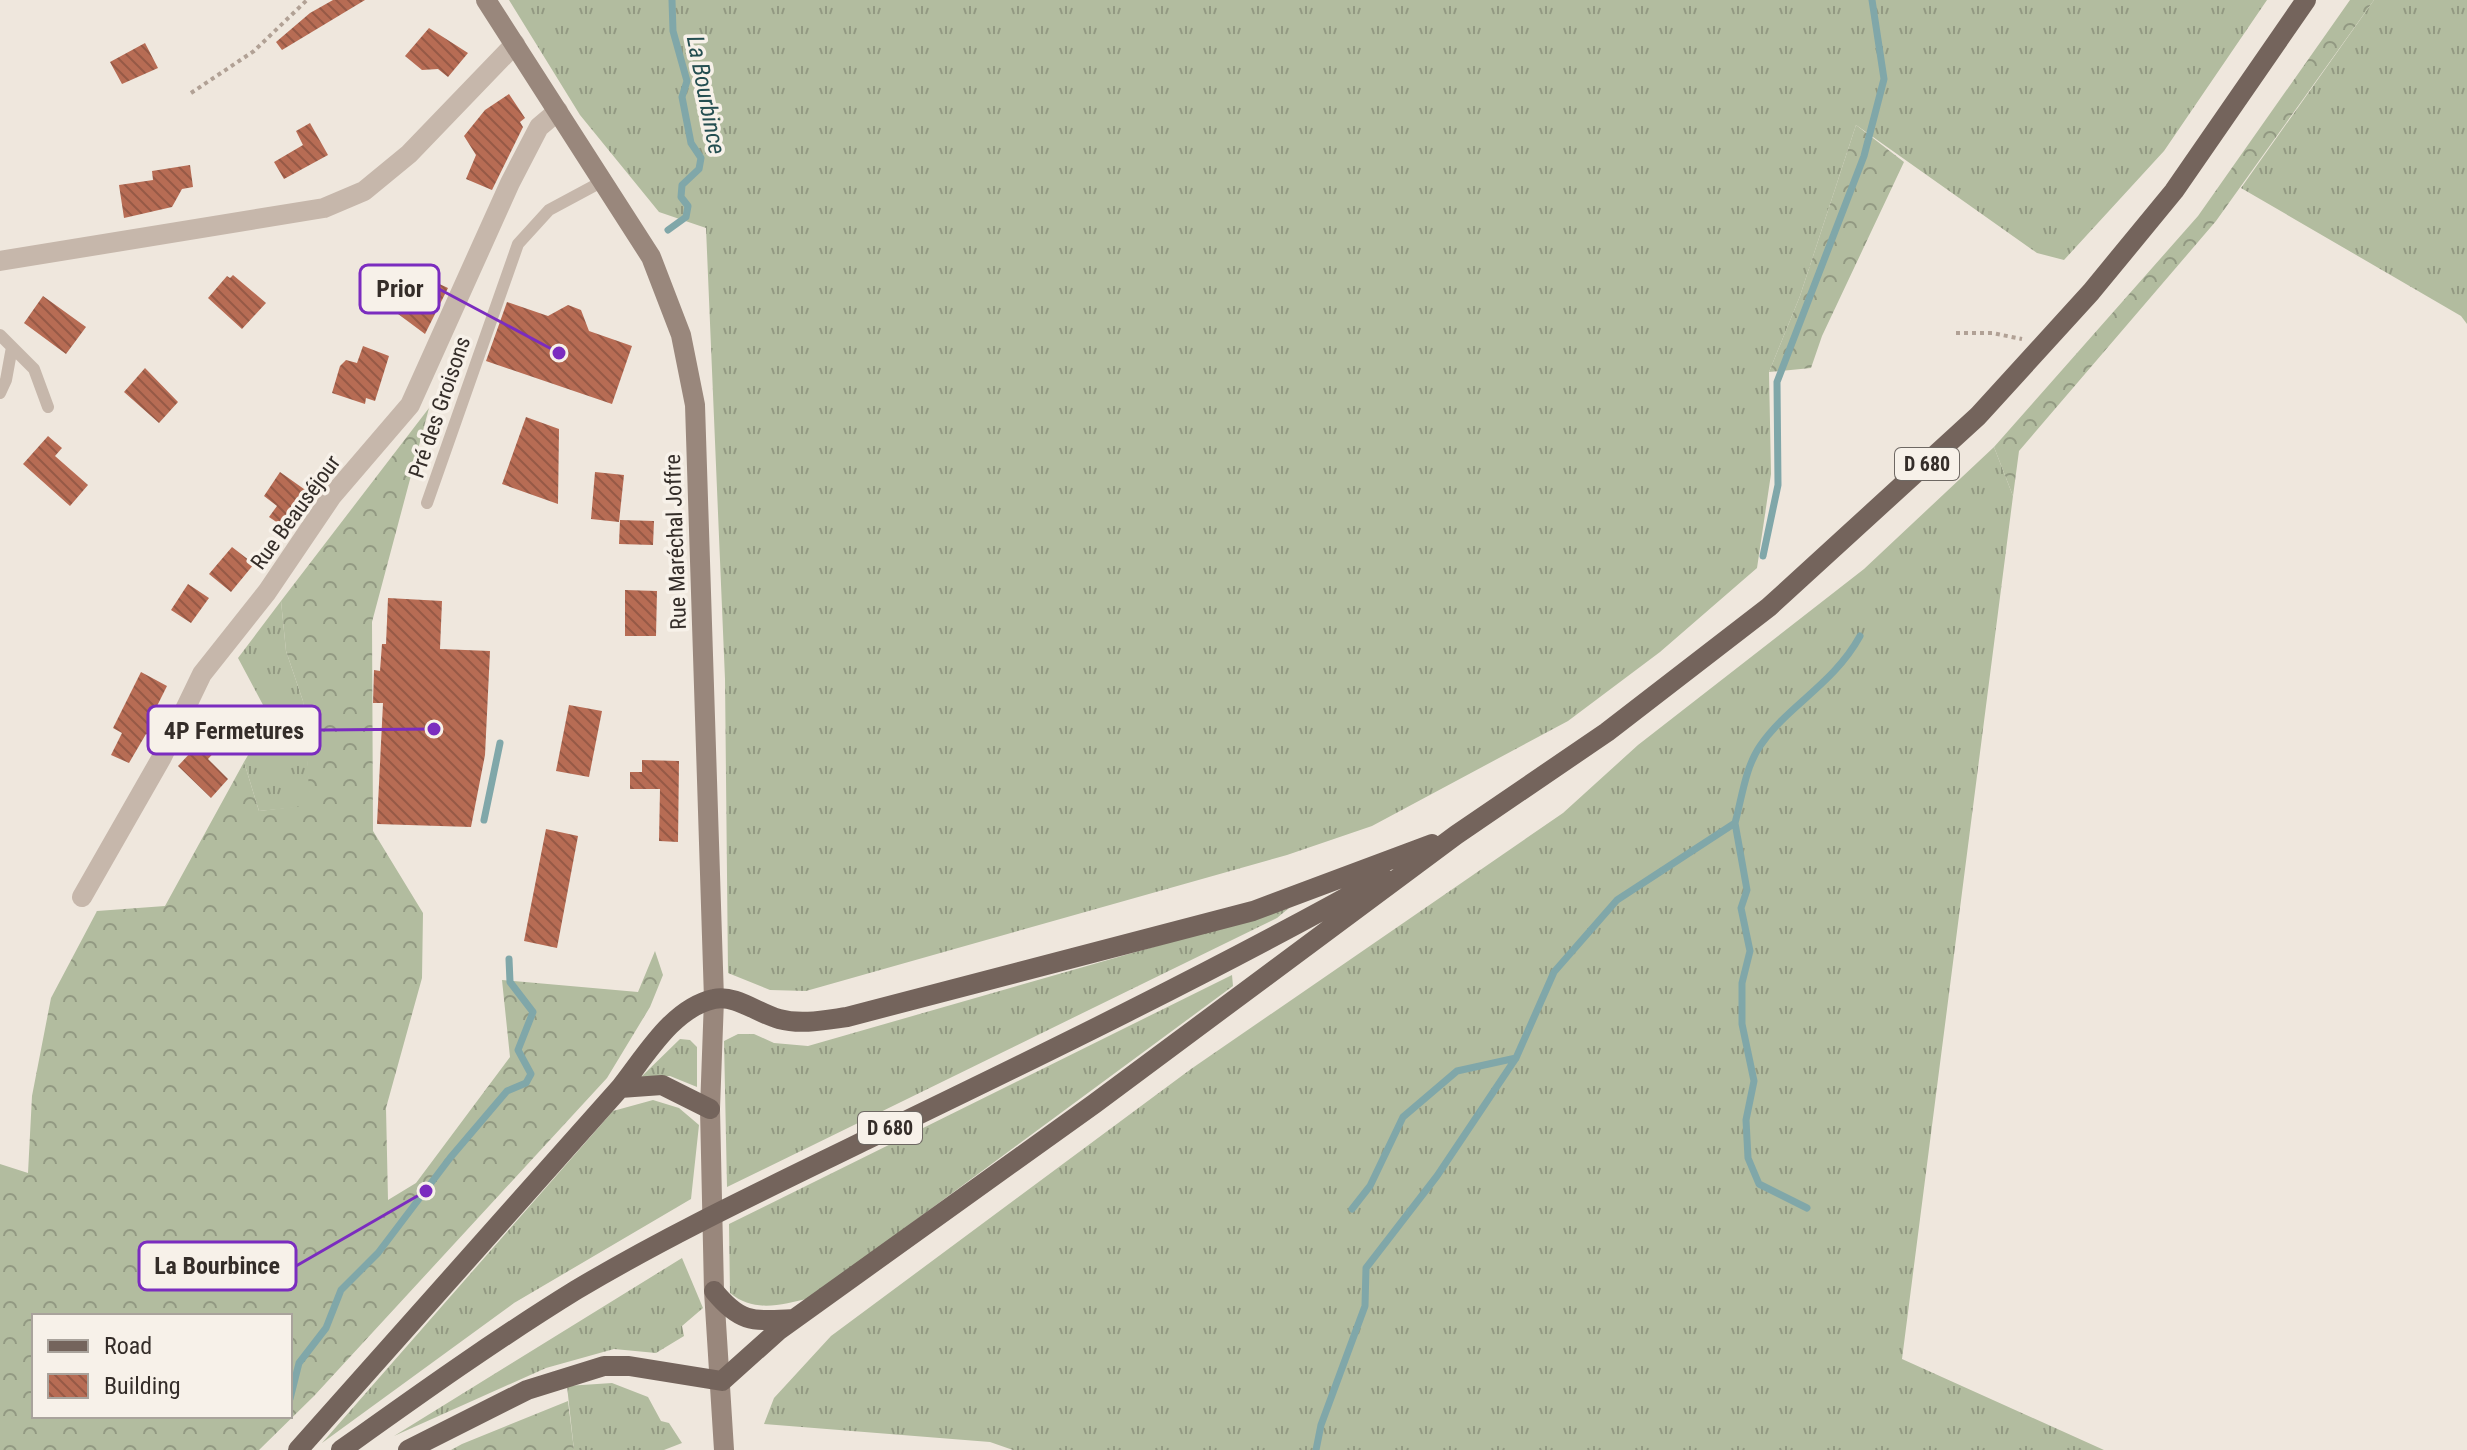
<svg xmlns="http://www.w3.org/2000/svg" width="2467" height="1450" font-family="'Roboto Condensed',sans-serif">
  <defs>
    <pattern id="grass-tufts" width="24" height="20" patternUnits="userSpaceOnUse" patternTransform="scale(2)"><rect width="24" height="20" fill="#b2bc9f"/><path d="M3 7l-1-3M5 7V3M7 7l1-3M15 17l-1-3M17 17v-4M19 17l1-3" fill="none" stroke="#929982"/></pattern>
    <pattern id="forest-crowns" width="20" height="18" patternUnits="userSpaceOnUse" patternTransform="scale(2)"><rect width="20" height="18" fill="#b2bc9f"/><path d="M2 6a3 3 0 1 1 6 0M12 15a3 3 0 1 1 6 0" fill="none" stroke="#929982"/></pattern>
    <pattern id="building-back-hatch" width="6" height="6" patternUnits="userSpaceOnUse" patternTransform="scale(2)"><rect width="6" height="6" fill="#b76c54"/><path d="M-1 5l2 2M0 0l6 6M5-1l2 2" fill="none" stroke="#965946"/></pattern>
  </defs>
  <rect width="100%" height="100%" fill="#efe7dd"/>
  <!-- grass -->
  <path fill="url(#grass-tufts)" d="M509,0H2267L2164,151L2064,260L2037,253L1856,125L1800,296L1769,372L1771,474L1757,568L1660,652L1568,721L1372,826L1287,855L806,991L770,990L728,973L725,679L706,228L659,212L580,115Z
    M2374,0H2467V324L2461,316L2241,188Z
    M1994,447L2013,496L1902,1359L2104,1450H1013L990,1442L764,1424L774,1398L831,1336L1191,1069L1563,813L1638,745L1864,569Z
    M281,601L286,651L303,701L311,806L259,811L244,762L270,718L238,658Z
    M1289,908L1277,918L727,1187L724,1041L738,1034H754L774,1043L808,1046Z
    M1232,975L1233,986L810,1298C781,1305 754,1313 730,1293L729,1224Z
    M680,1039L690,1040L697,1047V1087L670,1076L641,1077Z
    M653,1100L679,1108L699,1125L691,1199L514,1303L322,1443L613,1111Z
    M682,1258L703,1308L682,1326L684,1336L656,1353L614,1349L546,1368L394,1436Z
    M612,1383L648,1397L661,1421L669,1423L682,1443L664,1450H574L567,1386Z"/>
  <!-- forest -->
  <path fill="url(#forest-crowns)" fill-rule="evenodd" d="M2350,0H2374L2216,221L2019,451L2013,496L1994,447L2198,216Z
    M1856,125L1904,162L1822,336L1811,368L1769,372L1800,296Z
    M429,408L372,622L373,831L423,913L422,978L386,1108L388,1200L416,1183L510,1057L502,980L638,992L655,951L663,975L650,1007L607,1078L314,1396L259,1450H0V1164L28,1173L32,1096L51,998L97,911L165,906L244,762L259,811L310,805L303,701L286,651L281,601ZM34,1316H290V1416H34Z
    M568,1401L574,1450H451L462,1444Z"/>
  <g fill="none" stroke-linecap="round" stroke-linejoin="round">
    <!-- stream -->
    <path stroke="#80a7a9" stroke-width="7" d="M668,230L686,217L688,206L681,197L682,185L699,169L701,158L691,143L682,97L687,81L673,31L672,0
      M1763,556L1778,485L1777,382L1864,156L1884,79L1872,0
      M484,820L500,743
      M1735,823L1747,890L1741,908L1750,951L1742,983V1024L1754,1081L1746,1120L1748,1158L1759,1184L1807,1208
      M1352,1209L1370,1186L1403,1117L1457,1071L1516,1058
      M290,1399L299,1363L326,1328L341,1290L378,1253L450,1158L507,1091L526,1083L531,1074L518,1050L533,1012L510,982L509,959
      M1316,1450L1321,1425L1365,1306L1366,1268L1437,1176L1516,1058L1554,972L1617,900L1735,823C1742,798 1745,768 1760,746C1788,705 1833,685 1860,636"/>
  </g>
  <!-- building -->
  <path fill="url(#building-back-hatch)" d="M333,0H365L282,50L276,42L310,13Z
    M429,28L468,53L448,77L438,69L422,70L405,56Z
    M145,43L158,68L122,84L110,62Z
    M509,94L525,118L520,122L523,127L492,190L466,179L476,155L464,136L485,110Z
    M310,123L328,155L284,179L274,162L303,145L296,131Z
    M190,165L193,187L182,189L172,207L124,218L119,185L153,180L152,171Z
    M233,275L266,303L242,329L208,298L227,276L230,278Z
    M409,280L428,290L433,281L448,288L425,334L390,308Z
    M43,296L86,327L66,354L24,323Z
    M507,302L548,316L568,305L581,310L589,331L632,346L612,404L486,361Z
    M363,346L389,356L375,401L366,398L365,404L332,393L340,366L346,360L357,363Z
    M145,368L178,402L159,423L124,392Z
    M526,417L559,429L558,504L502,484Z
    M48,436L62,448L55,456L88,485L70,506L23,464Z
    M280,472L311,494L287,529L269,517L277,506L264,496Z
    M595,472L624,475L619,522L591,519Z
    M620,520L654,521L653,545L619,544Z
    M232,547L254,564L231,592L209,574Z
    M188,584L209,598L191,623L171,610Z
    M625,590L657,591L656,636H625Z
    M388,598L442,601L440,649L490,651L485,755L471,827L377,824L383,703H373L374,670L380,671L382,644H386Z
    M141,672L167,686L153,714L163,719L154,738L146,734L129,763L111,755L122,733L113,728Z
    M569,705L602,711L589,777L556,771Z
    M208,734L220,746L208,759L228,779L211,798L178,766Z
    M642,760L679,761L678,842L659,841L660,789H630V772H642Z
    M546,829L578,836L557,948L524,941Z"/>
  <g fill="none" stroke-linecap="round" stroke-linejoin="round">
    <!-- path -->
    <path stroke="#b1a195" stroke-width="4" stroke-dasharray="4 4" stroke-linecap="butt" d="M191,93L254,51L307,0
      M1956,333H1992L2022,339"/>
    <!-- service -->
    <path stroke="#c6b7ab" stroke-width="12" d="M0,335L34,369L48,407
      M0,393L6,380L12,347
      M427,503L518,244L549,210L603,181"/>
    <!-- minor -->
    <path stroke="#c6b7ab" stroke-width="20" d="M0,261L324,208L364,191L409,154L515,44
      M82,897L162,757L202,674L267,592L332,496L410,405L510,183L539,127L558,111"/>
    <!-- secondary -->
    <path stroke="#99877c" stroke-width="20" d="M486,0L651,257L681,335L695,405L714,999L710,1109L714,1291L724,1450"/>
    <!-- primary -->
    <path stroke="#74645c" stroke-width="20" d="M620,1088L662,1085L710,1109
      M714,1291C741,1324 753,1321 794,1319
      M298,1450L620,1088C645,1057 672,1008 714,999C735,994 759,1014 779,1019C801,1025 825,1020 847,1017L1253,911L1432,844
      M341,1450C418,1395 495,1340 576,1290C670,1234 768,1188 866,1140C1040,1056 1215,971 1383,877
      M408,1450L527,1390L604,1366H629L722,1381L779,1330L1094,1104L1456,835L1607,732L1769,607L1978,416L2091,292L2174,191L2306,0"/>
  </g>
  <g text-anchor="middle" stroke-width="7" stroke-linejoin="round" paint-order="stroke">
    <!-- shield labels -->
    <g fill="#f7f1e9" stroke="#6e6863" stroke-width="2">
      <rect x="1895" y="448" width="64" height="32" rx="6"/>
      <rect x="858" y="1112" width="64" height="32" rx="6"/>
    </g>
    <g font-size="20" font-weight="bold" fill="#342d29">
      <text x="1927" y="471">D 680</text>
      <text x="890" y="1135">D 680</text>
    </g>
    <!-- street labels -->
    <g font-size="22" fill="#342d29" stroke="#f7f1e9">
      <text transform="translate(439 407) rotate(-71)" y="8">Pré des Groisons</text>
      <text transform="translate(295 512) rotate(-54)" y="8">Rue Beauséjour</text>
      <text transform="translate(675 542) rotate(-92)" y="8">Rue Maréchal Joffre</text>
    </g>
    <!-- water labels -->
    <g font-size="24" font-style="italic" fill="#244e51" stroke="#f7f1e9">
      <text transform="translate(706 95) rotate(79)" y="8">La Bourbince</text>
    </g>
  </g>
  <!-- callouts -->
  <path fill="none" stroke="#7b2cbf" stroke-width="3" d="M559 353L439 289M434 729L320 730M426 1191L296 1266"/>
  <g fill="#7b2cbf" stroke="#f7f1e9" stroke-width="3">
    <circle cx="559" cy="353" r="8"/>
    <circle cx="434" cy="729" r="8"/>
    <circle cx="426" cy="1191" r="8"/>
  </g>
  <g fill="#f7f1e9" stroke="#7b2cbf" stroke-width="3">
    <rect x="360" y="265" width="79" height="48" rx="8"/>
    <rect x="148" y="706" width="172" height="48" rx="8"/>
    <rect x="139" y="1242" width="157" height="48" rx="8"/>
  </g>
  <g font-size="24" text-anchor="middle" font-weight="bold" fill="#342d29">
    <text x="400" y="297">Prior</text>
    <text x="234" y="739">4P Fermetures</text>
    <text x="217" y="1274">La Bourbince</text>
  </g>
  <!-- legend -->
  <rect x="32" y="1314" width="260" height="104" fill="#f7f1e9" stroke="#a9a39c" stroke-width="2"/>
  <rect x="48" y="1340" width="40" height="12" fill="#74645c" stroke="#a9a39c" stroke-width="2"/>
  <text x="104" y="1354" font-size="24" fill="#342d29">Road</text>
  <rect x="48" y="1374" width="40" height="24" fill="url(#building-back-hatch)" stroke="#a9a39c" stroke-width="2"/>
  <text x="104" y="1394" font-size="24" fill="#342d29">Building</text>
</svg>
